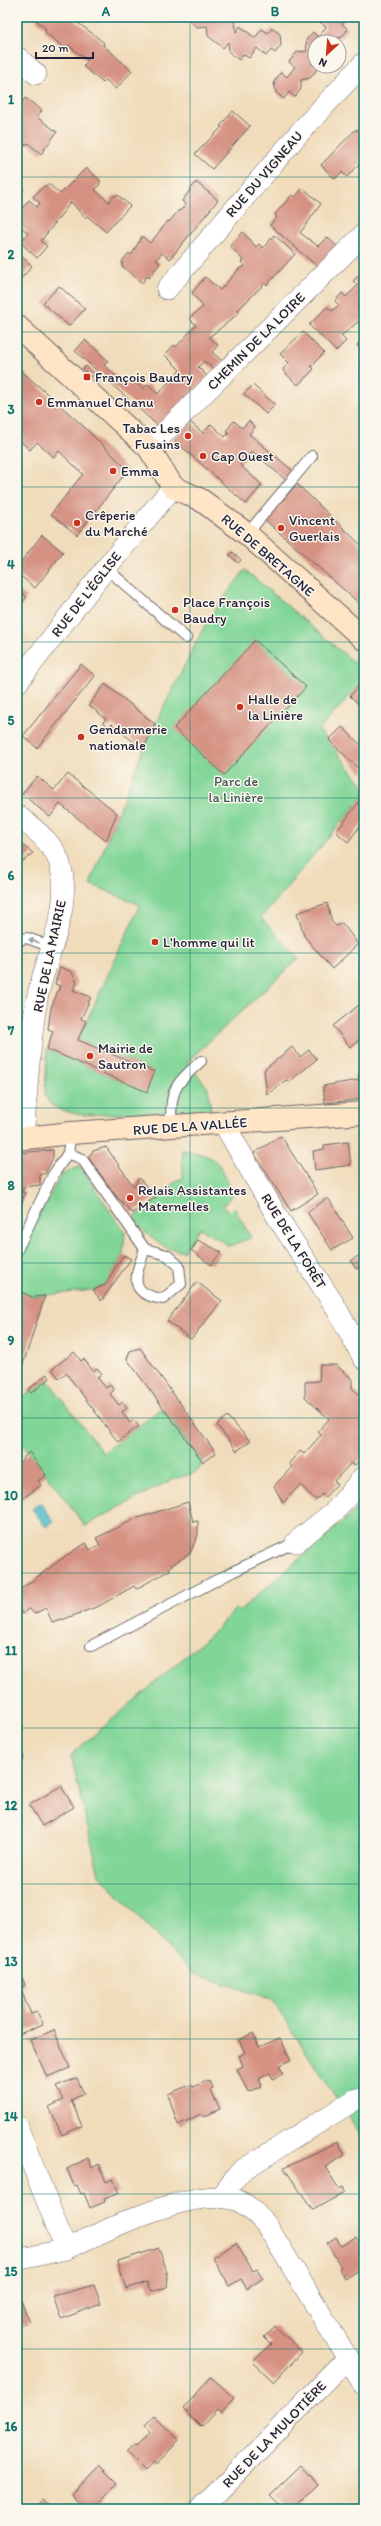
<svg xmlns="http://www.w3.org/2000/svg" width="381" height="2526" font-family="Itim,sans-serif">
  <rect width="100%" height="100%" fill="#fbf7ec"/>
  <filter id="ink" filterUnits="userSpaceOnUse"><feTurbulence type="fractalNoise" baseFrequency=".025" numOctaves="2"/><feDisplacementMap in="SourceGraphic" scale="8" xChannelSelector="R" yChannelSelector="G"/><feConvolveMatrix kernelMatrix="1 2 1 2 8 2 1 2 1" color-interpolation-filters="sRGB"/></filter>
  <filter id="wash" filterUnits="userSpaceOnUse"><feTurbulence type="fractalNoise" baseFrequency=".012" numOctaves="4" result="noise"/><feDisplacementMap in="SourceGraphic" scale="16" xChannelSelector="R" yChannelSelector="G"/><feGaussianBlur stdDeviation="0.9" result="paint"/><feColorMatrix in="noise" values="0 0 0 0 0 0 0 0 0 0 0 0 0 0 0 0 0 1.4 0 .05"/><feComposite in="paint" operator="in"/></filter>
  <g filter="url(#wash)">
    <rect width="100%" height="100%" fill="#f0dcba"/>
    <!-- green -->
    <path fill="#80d597" stroke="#517c69" d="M245,570L364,671V680L319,730L364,786V795L261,918L299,958L187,1062L208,1088L211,1111L83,1115L63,1111L51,1105L45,1096L47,1049L146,1091L154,1072L78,1040L140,905L90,884L146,742L208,619Z
      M182,1150C219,1156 219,1161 233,1194L223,1206L229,1212L234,1207L251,1238L229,1246L200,1228L183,1252L165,1247L144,1232L134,1217L153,1203L178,1179H183Z
      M80,1166L125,1233L123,1255L105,1285L93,1290L31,1297L17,1290V1274L30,1231L61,1175Z
      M47,1379L103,1453L162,1408L203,1462L197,1472L171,1480L85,1526L17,1436V1402Z
      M364,1503V2140L271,1999L192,1973L99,1875L71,1755L216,1630L236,1608L239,1611Z"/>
    <!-- water -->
    <path fill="#4ebcc5" stroke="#386f80" d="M40,1502L54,1521L46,1527L32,1509Z"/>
    <g id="blocks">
      <!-- building -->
      <path fill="#d59282" d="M39,17H70L93,34L104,43L103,45L132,71L116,89L106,80L103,83L83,66L88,61L68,45L65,49L44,31L46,29L36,20Z
        M191,17H217L220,20L223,17H228L235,22L236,32L240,26L255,38L262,29L268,33L272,28L280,34L281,45L275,53L271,50L266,56L257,48L249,58L243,54L239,60L229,52L228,42L223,48L208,36L207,26L196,27L189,20Z
        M314,17H347L342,24L348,29L342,37L331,39L332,42H315V60L312,64L318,68L310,78L301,80V89L295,97L289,92L284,99L276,93L274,82L281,72L287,77L295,67L289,62L297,52L307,51L306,40L313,32L318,37L326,27Z
        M25,98L42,110L37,117L57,132L41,154L28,143L26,145L17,139V109Z
        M233,111L250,126L212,169L195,154L222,127L220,126Z
        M364,124V154L359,159L361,162L347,177L342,172L335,179L321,165L356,129L357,131Z
        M86,168L100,180V184L95,190L109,202L114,196L118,195L130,206L106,232L87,216L85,218L71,202L41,241L47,246L37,258L20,242L28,233L17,223V214L29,200L37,207L40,203L33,197L43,187L49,184L60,194Z
        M196,182L218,200L170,259L162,253L156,260L160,263L149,278L147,276L142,283L122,266L123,260L128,254H132L142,236L150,243L168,221L169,222L179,210L180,211L186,204L182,201Z
        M17,183L24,189L17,196Z
        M303,188L321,204L300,233L318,246L327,237L339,248L319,268L270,225L277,217L275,214L292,195L295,197Z
        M243,232L256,247L259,244L263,248L274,235L295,254L267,285L265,283L238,310L239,312L232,319L209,337L218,345L212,352L223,362L215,370L204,361L198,367L208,377L158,426L75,351L85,340L108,361L104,365L126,385L132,379L143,389L148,384L158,394L180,370L165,355L174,345L176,347L196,325L189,318L203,307L192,293L205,277L220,290L239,269L245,266L241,262L243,260L230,246Z
        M17,252L32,266L17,283Z
        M362,272L364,317L341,336L346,341L336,351L309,325L327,307L332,311L339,305L335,301L342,293L346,297L358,285L353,281Z
        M59,286L85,309L69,326L43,303Z
        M303,332L324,353L311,366L314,369L298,385L284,372L283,369L289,363L280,354Z
        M362,340L364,342V352L357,345Z
        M86,366L95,374L91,377L83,369Z
        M17,367L82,425L128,470L77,535L51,514L83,474L59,451L54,457L37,442L30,450L17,438Z
        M253,385L275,405L266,414L244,394Z
        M234,421L242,428L249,421L255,427L249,434L293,471L286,480L252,451L240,465L262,485L246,504L173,439L190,422L203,433L211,424L225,437L229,433L226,431Z
        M297,484L364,548V602L361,605L265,520Z
        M42,535L63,552L35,588L17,573V567Z
        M233,552L241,560L238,563L229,555Z
        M17,589L27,597L17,610Z
        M255,640L306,687L224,775L174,728Z
        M81,664L95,676L37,748L23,736Z
        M364,680V709L350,696Z
        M105,684L155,724L143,750L112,724L109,727L103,722L106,719L89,705Z
        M342,727L362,746L364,745V774L329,740Z
        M68,774L117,813L106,841L60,804L50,817L22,794L37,776L54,790Z
        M364,795V821L348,842L336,832Z
        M17,841L33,853L17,866Z
        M327,903L332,922L336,926L342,923L358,944L332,969L304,936L297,913Z
        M60,967L72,972L77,983L73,990L91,997L81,1019L86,1021L78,1040L154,1072L147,1092L47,1049L53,1031L48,1029L51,1008L60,986L55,984Z
        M364,1001V1036L350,1047L333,1026Z
        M292,1047L300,1057L309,1050L317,1059L289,1082L286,1080L267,1095L264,1070Z
        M364,1069V1099L325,1103L323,1086L358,1080L359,1073Z
        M281,1136L318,1194L291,1211L254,1153Z
        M348,1142L351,1165L315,1170L313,1151L324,1149V1145Z
        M106,1147L132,1184L134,1186L139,1178L156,1197L132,1213L116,1196L88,1157L93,1151Z
        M53,1150V1157L45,1174H40V1185L24,1187L22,1192L25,1193L17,1218V1153Z
        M328,1198L353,1238L332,1250L307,1212Z
        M198,1240L221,1252L211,1265L191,1250Z
        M364,1252V1264L356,1269L351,1261Z
        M123,1255L131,1259L101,1301L93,1290L105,1285Z
        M197,1282L222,1301L191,1339L167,1321Z
        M17,1290L32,1297L45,1296L18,1380Z
        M140,1348L216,1453L203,1462L127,1359L130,1351Z
        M74,1352L81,1361L84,1359L93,1371L97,1368L102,1374L97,1377L106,1388L110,1385L114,1390L110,1394L119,1405L123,1402L127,1408L122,1412L130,1423L134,1420L139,1426L118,1442L66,1373L59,1378L52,1369Z
        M320,1365H336L352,1379V1388L364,1399V1455L355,1465L351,1463L334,1481L337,1484L325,1497L322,1494L316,1500L300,1485L283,1503L274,1486L292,1467L289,1463L300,1451L304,1454L321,1435L318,1432L329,1419L305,1397V1382L319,1381Z
        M47,1374L50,1378L31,1393L28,1390Z
        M227,1416L250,1441L237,1451L217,1425Z
        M29,1452L46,1475L38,1481L41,1485L18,1502L17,1465Z
        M188,1502L193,1522L198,1521V1535L190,1553L169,1567L170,1570L136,1589L134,1586L99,1606L59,1621L52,1622L46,1608L34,1614L29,1608L23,1614L17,1607V1592L67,1555L86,1543L90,1550L100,1545L96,1538L135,1519Z
        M61,1786L74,1807L42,1826L29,1805Z
        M19,1970L25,1985L20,1988L31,2014L37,2012L43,2024L17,2035Z
        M54,2030L70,2068L47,2077L30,2040Z
        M253,2033L259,2047L280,2038L291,2060L279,2065L283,2074L273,2079L270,2073L259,2079L262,2086L248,2092L237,2069L243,2066L239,2056L245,2053L239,2040Z
        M77,2078L84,2094L71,2100L82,2126L62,2135L49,2107L63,2100L56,2086Z
        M209,2080L213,2088L210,2090L220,2109L203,2117L201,2114L178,2125L168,2094L192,2084L193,2087Z
        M337,2142L345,2155L325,2167L339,2189L343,2187L345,2192L313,2210L284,2168Z
        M88,2158L92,2168L99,2164L106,2182L113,2179L119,2193L104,2199L105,2202L90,2208L84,2193L81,2194L77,2185L74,2186L67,2169Z
        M336,2237L341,2246L356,2237L360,2244L364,2242V2267L345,2279L339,2269L341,2267L327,2243Z
        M236,2243L253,2271L257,2269L263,2278L247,2289L241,2279L229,2286L213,2258Z
        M159,2248L168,2276L167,2287L153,2291L149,2289L147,2282L126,2289L118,2261Z
        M94,2285L101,2304L61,2319L53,2296Z
        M17,2290L29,2322L18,2326L17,2325Z
        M275,2326L302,2352L274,2382L253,2362L271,2344L264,2337Z
        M211,2377L235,2398L221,2414L217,2410L201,2427L183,2409Z
        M154,2416L179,2440L156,2465L153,2463L145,2471L126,2452L134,2444L136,2446L150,2433L144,2426Z
        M99,2465L117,2483L93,2509H86L71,2494Z
        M301,2465L318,2484L293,2509H284L270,2495Z
        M42,2500L52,2509H34Z"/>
    </g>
  </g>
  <g filter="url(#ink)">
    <use href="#blocks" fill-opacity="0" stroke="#6a6367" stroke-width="1"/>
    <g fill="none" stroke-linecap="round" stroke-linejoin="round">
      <defs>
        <path id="lane" d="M247,534L312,456
          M106,568L186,638
          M17,943L21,939L27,938L52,947
          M171,1126C171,1088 173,1087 201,1061
          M68,1153L82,1159L145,1249C135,1276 127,1294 163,1299L181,1284L179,1266L167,1255L145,1249
          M17,1250L53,1175L68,1153L71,1133
          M91,1646L232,1572L296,1542
          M17,1755L18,1756"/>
        <path id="street" d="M17,57L36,74
          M167,289L300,132L364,63
          M149,448L364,234
          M17,683L106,568L173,487
          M17,815C35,830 56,844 61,868C72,909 45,958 37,999C29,1044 27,1092 23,1138
          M224,1124L278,1218L335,1306L364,1359
          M296,1542L336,1510L364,1476
          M17,2126L66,2249L17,2260
          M219,2198L241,2171L356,2099
          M66,2249C107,2230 188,2188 233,2199C246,2202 257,2215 266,2224L364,2385
          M201,2509L347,2359"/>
        <path id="secondary" d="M17,326L149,448L173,487L201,500L247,534L364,639
          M17,1139L71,1133L364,1113"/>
      </defs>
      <!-- lane casing -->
      <use href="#lane" stroke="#6a6367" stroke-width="12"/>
      <!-- street casing -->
      <use href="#street" stroke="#6a6367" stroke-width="22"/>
      <!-- secondary casing -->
      <use href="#secondary" stroke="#6a6367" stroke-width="24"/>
      <!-- lane -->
      <use href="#lane" stroke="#fff" stroke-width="10"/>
      <!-- street -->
      <use href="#street" stroke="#fff" stroke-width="21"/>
      <!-- secondary -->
      <use href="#secondary" stroke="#ffe4c6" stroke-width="22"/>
    </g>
    <!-- one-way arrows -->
    <defs><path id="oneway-solid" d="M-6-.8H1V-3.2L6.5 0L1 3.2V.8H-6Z"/></defs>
    <use fill="#9c9ca7" href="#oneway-solid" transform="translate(34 941) rotate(-161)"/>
  </g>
  <!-- grid -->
  <path fill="none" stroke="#0f766e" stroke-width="1" stroke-opacity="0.55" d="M190,17V2509M17,177H364M17,332H364M17,487H364M17,642H364M17,798H364M17,953H364M17,1108H364M17,1263H364M17,1418H364M17,1573H364M17,1728H364M17,1884H364M17,2039H364M17,2194H364M17,2349H364"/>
  <!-- markers -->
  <g fill="#c8321e" stroke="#fbf7ec" stroke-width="1.5">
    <rect x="83" y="373" width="8" height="8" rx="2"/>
    <circle cx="39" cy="402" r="4"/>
    <circle cx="188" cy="436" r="4"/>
    <circle cx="203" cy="456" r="4"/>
    <circle cx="113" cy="471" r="4"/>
    <circle cx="77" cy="523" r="4"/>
    <circle cx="281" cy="528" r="4"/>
    <circle cx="175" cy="610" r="4"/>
    <circle cx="240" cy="707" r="4"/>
    <circle cx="81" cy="737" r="4"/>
    <circle cx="155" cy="942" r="4"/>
    <circle cx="90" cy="1056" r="4"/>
    <circle cx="130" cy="1198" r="4"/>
  </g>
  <g text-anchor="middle" stroke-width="3" stroke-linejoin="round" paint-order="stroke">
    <!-- street labels -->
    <g font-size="14" fill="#22223b" stroke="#fbf7ec">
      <text transform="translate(264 174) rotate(-49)" y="5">RUE DU VIGNEAU</text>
      <text transform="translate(256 341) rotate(-45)" y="5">CHEMIN DE LA LOIRE</text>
      <text transform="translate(268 555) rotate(41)" y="5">RUE DE BRETAGNE</text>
      <text transform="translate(86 594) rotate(-52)" y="5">RUE DE L'ÉGLISE</text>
      <text transform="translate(49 956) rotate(-78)" y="5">RUE DE LA MAIRIE</text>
      <text transform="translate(190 1126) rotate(-4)" y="5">RUE DE LA VALLÉE</text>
      <text transform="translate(294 1241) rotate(58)" y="5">RUE DE LA FORÊT</text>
      <text transform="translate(274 2434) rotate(-46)" y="5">RUE DE LA MULOTIÈRE</text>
    </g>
    <!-- poi labels -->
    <g font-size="14" fill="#22223b" stroke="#fbf7ec" text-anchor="start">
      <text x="95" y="382">François Baudry</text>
      <text x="47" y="407">Emmanuel Chanu</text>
      <text x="180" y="433" text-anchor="end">Tabac Les<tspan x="180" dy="16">Fusains</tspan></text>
      <text x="211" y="461">Cap Ouest</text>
      <text x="121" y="476">Emma</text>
      <text x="85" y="520">Crêperie<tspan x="85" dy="16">du Marché</tspan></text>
      <text x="289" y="525">Vincent<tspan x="289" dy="16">Guerlais</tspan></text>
      <text x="183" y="607">Place François<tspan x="183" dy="16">Baudry</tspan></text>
      <text x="248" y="704">Halle de<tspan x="248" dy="16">la Linière</tspan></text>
      <text x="89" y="734">Gendarmerie<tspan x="89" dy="16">nationale</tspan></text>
      <text x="163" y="947">L'homme qui lit</text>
      <text x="98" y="1053">Mairie de<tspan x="98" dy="16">Sautron</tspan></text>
      <text x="138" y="1195">Relais Assistantes<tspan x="138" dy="16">Maternelles</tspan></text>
    </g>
    <!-- park labels -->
    <g font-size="14" fill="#3e5857" stroke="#fbf7ec">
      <text x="236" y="786">Parc de<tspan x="236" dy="16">la Linière</tspan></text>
    </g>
  </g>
  <!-- margin -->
  <rect width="381" height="2526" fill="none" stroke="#fbf7ec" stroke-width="44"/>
  <!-- north arrow -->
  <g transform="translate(327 54) rotate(206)"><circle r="19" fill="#fbf7ec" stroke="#a4a2a5"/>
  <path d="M0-3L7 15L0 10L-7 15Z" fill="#c8321e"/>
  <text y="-6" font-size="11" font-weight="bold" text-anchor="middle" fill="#22223b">N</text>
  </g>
  <!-- scale -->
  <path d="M36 52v6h57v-6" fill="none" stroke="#22223b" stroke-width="2"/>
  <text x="42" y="52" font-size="12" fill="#22223b" stroke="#fbf7ec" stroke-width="3" paint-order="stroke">20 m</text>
  <rect x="22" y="22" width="337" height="2482" fill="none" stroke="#0f766e" stroke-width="1.5"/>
  <g font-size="13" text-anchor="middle" font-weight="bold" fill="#0f766e">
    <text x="106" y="16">A</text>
    <text x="275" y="16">B</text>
    <text x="11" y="104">1</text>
    <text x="11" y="259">2</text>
    <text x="11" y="414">3</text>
    <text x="11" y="569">4</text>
    <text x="11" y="725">5</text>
    <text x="11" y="880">6</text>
    <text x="11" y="1035">7</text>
    <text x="11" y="1190">8</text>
    <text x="11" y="1345">9</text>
    <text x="11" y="1500">10</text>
    <text x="11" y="1655">11</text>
    <text x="11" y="1810">12</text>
    <text x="11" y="1966">13</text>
    <text x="11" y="2121">14</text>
    <text x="11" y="2276">15</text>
    <text x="11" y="2431">16</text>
  </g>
</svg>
